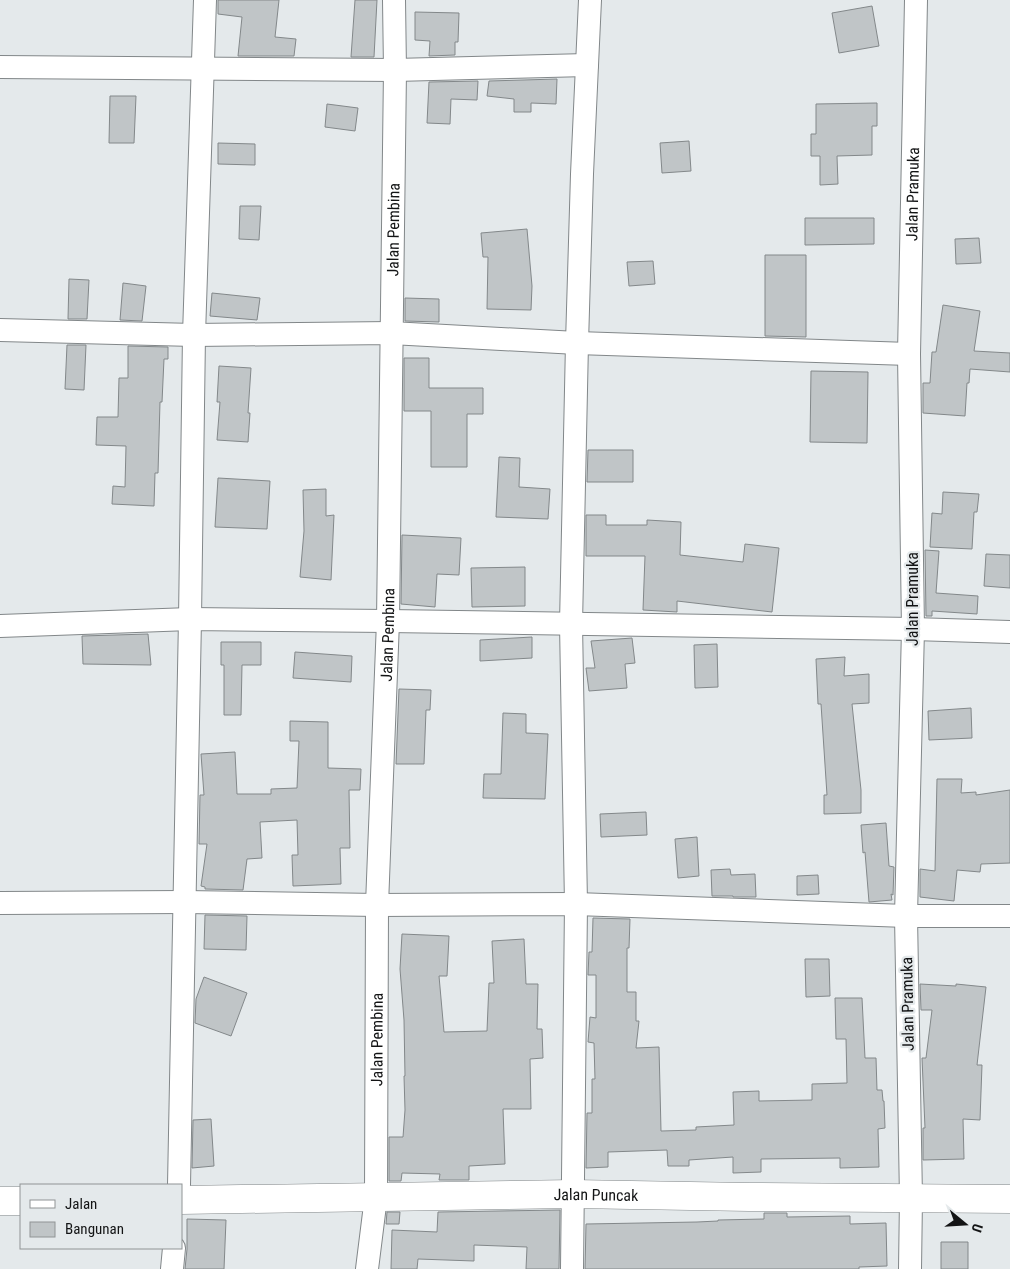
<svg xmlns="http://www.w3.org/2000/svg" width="1010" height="1269" font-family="'Roboto Condensed',sans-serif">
  <rect width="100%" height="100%" fill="#e4e9eb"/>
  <!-- building -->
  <path fill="#c0c5c7" stroke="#83888a" d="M218,0H279L275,37L296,39L294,56H238L242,17L218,14Z
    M355,0H377L374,57H351Z
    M872,6L879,46L839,53L832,13Z
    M415,12L459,13L458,42H455V55L429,56L430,41L415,40Z
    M557,79L556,104L531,103V112H514V99L487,96L489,81Z
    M478,81L477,100L451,99L450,124L427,123L429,82Z
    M110,96H136L134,143H109Z
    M877,103V126H872V155L837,156L838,184L820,185V156H811V134H816V104Z
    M327,104L358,108L355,131L325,127Z
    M689,141L691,171L662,173L660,143Z
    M218,143L255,144V165L218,164Z
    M240,206H261L259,240L239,239Z
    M805,218H874V244L805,245Z
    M527,229L532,286L531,310L487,309L488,257H483L481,233Z
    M979,238L981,263L956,264L955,239Z
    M765,255H806V337L765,336Z
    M653,261L655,284L629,286L627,262Z
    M69,279L89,280L87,319H68Z
    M123,283L146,286L142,321L120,320Z
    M212,293L260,298L257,320L210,316Z
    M405,298L439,299V322L405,321Z
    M943,305L980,311L974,351L1010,353V372L970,369L969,383H967L965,416L923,413V383H930L932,352H936Z
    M67,345H86L84,390L65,389Z
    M128,346L168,347V359H164L162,402H160L158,473H155L154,506L112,504L113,486L125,487L126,446L96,445L97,417H118L119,378H128Z
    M404,358H429V388H483V414H467V467H431V411H404Z
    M219,366L251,368L248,413H250L248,442L217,440L220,402H217Z
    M811,371L868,372L867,443L810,442Z
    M588,450H633V482H587Z
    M499,457L520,458L519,487L550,489L548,519L496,517Z
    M218,478L270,481L267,529L215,527Z
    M326,489V516L334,515L331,580L300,577L304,531L303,490Z
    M943,492L979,494L977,512H974L972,549L930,547L932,513L942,514Z
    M586,515H606V525H647V520L681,522L680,555L743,562L745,544L779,548L772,612L677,601V612L643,610L645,556H586Z
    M402,535L461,538L459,575L437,574L435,607L401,604Z
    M925,550L939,551L936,593L978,596L977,614L932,611V616H926Z
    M986,554L1010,555V588L984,586Z
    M525,567V606L472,607L471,568Z
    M148,634L151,665L83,664L82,636Z
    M532,637V658L480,661V640Z
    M632,638L635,663L625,664L627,688L589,691L586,668H595L591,641Z
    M221,642H261V665H242L241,715H224V665H221Z
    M717,644L718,687L695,688L694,645Z
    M295,652L352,656L351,682L293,678Z
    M845,657L844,676L869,674V703L852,704L861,790V813L824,814V795H827L821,704H818L816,659Z
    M399,689L431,690L430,710H426L424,764H396Z
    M971,708L972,738L929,740L928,711Z
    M503,713L526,714V733L548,734L545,799L483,798L484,774H501Z
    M290,721L328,722V768L361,769L360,790H349L350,848H340L341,884L293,886L292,855H298L297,820L260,822L262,858L247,859L243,890L205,889V887L201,886L207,844H199L200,795H204L201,754L235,752L237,794H271V789L297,788L299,741H290Z
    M937,779H962L961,793L976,792V795L1010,790V863L981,864L980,872L957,870L954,901L920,897V869L935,871Z
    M646,812L647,835L601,837L600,814Z
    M886,823L889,866L894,867L893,895L891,894L892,900L869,902L865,852L863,853L861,825Z
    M697,837L699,876L678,878L675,839Z
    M730,869L731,875L755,874L756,897H733V896H712L711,870Z
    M818,875L819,894L797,895V876Z
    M205,915L247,916L246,950L204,949Z
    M593,918L630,919L629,948H627V992H636V1021H639L636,1048L659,1047L661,1131L696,1130V1127L734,1125L733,1092L759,1091V1101L812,1100V1084L847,1083L846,1039H836L835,998H862L865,1058H876L877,1090H882L883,1101H884L885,1128L878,1129L879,1167L840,1168V1158L761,1159V1172L733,1173V1157L689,1160V1166H668L667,1150L608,1152V1167L586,1168L587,1113H592V1079H595L594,1043L588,1042L590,1017L596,1018V975H588L589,952H592Z
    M402,934L449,936L447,976H439L444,1032L487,1031L489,983H494L492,941L524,939L526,984H538L537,1029H542L543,1058L530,1059L531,1109H503L505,1164L469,1166V1180H439L440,1174L402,1173L401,1181H389V1137H403L405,1110L404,1076H405L404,1020L400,969Z
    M805,959H829L830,996L806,997Z
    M204,977L247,993L231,1036L195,1023L196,999Z
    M920,984L956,986V984L986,987L977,1065H982L980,1120L963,1119L964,1159L923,1160V1128H925L922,1058H926L932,1010H921Z
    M211,1119L214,1166L192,1168L193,1120Z
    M560,1210L559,1269H526L527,1247L474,1245V1261L418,1259L417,1269H391L392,1230L437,1232L438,1212Z
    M387,1212H400L399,1224H386Z
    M764,1213H787V1217L850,1216V1224L886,1223L887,1266L859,1267V1269H585L586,1224L697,1222L718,1221V1220L764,1219Z
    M187,1219L226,1220L224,1269H185L187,1249Z
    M941,1242H968V1269H941Z"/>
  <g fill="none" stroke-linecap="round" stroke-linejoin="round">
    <defs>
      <g id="minor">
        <path d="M0,67L395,70L587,65"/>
        <path d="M0,330L194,335L391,333L577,343L909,354"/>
        <path d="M0,626L190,619L388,621L913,629L1010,632"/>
        <path d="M0,903L184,902L377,905L576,904L906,916H1010"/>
        <path d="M179,1185L190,619L194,335L205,0"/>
        <path d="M172,1269L174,1248"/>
        <path id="s1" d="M367,1269L376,1197L377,905L388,621L395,70L394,0"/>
        <path d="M572,1269L576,904L571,624L577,343L582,174L590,0"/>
        <path id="s2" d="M910,1269L911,1198L906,916L913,629L909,354L916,0"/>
      </g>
      <g id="tertiary">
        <path id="s3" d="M181,1200L573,1194L749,1197L1010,1199"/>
        <path d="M0,1201H21"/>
      </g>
    </defs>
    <!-- minor casing -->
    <use href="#minor" stroke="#828789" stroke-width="24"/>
    <!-- tertiary casing -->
    <use href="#tertiary" stroke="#828789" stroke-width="29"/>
    <!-- minor -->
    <use href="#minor" stroke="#fff" stroke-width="22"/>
    <!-- tertiary -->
    <use href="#tertiary" stroke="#fff" stroke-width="28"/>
  </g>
  <g text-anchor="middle" stroke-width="4.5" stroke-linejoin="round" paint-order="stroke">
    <!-- street labels -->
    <g font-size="16" fill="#131415" stroke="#e4e9eb">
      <text dy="6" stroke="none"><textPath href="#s2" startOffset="1075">Jalan Pramuka</textPath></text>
      <text dy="6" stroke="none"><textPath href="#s1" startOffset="1040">Jalan Pembina</textPath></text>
      <text transform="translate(912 599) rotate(-90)" y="6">Jalan Pramuka</text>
      <text dy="6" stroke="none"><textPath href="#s1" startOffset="635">Jalan Pembina</textPath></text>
      <text transform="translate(907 1004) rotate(-91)" y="6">Jalan Pramuka</text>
      <text dy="6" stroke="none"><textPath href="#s1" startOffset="230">Jalan Pembina</textPath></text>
      <text dy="6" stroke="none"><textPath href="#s3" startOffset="415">Jalan Puncak</textPath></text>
    </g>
  </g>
  <!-- legend -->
  <rect x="20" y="1184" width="162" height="65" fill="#e4e9eb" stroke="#909495"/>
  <rect x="30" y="1200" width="25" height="8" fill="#ffffff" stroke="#909495"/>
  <text x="65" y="1209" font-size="15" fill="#131415">Jalan</text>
  <rect x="30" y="1222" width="25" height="15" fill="#c0c5c7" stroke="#909495"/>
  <text x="65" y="1234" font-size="15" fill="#131415">Bangunan</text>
  <!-- north arrow -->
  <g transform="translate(965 1224) rotate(108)" stroke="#e4e9eb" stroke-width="4" paint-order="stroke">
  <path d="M0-4L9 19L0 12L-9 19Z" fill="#131415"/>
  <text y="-8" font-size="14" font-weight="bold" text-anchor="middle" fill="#131415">U</text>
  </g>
</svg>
